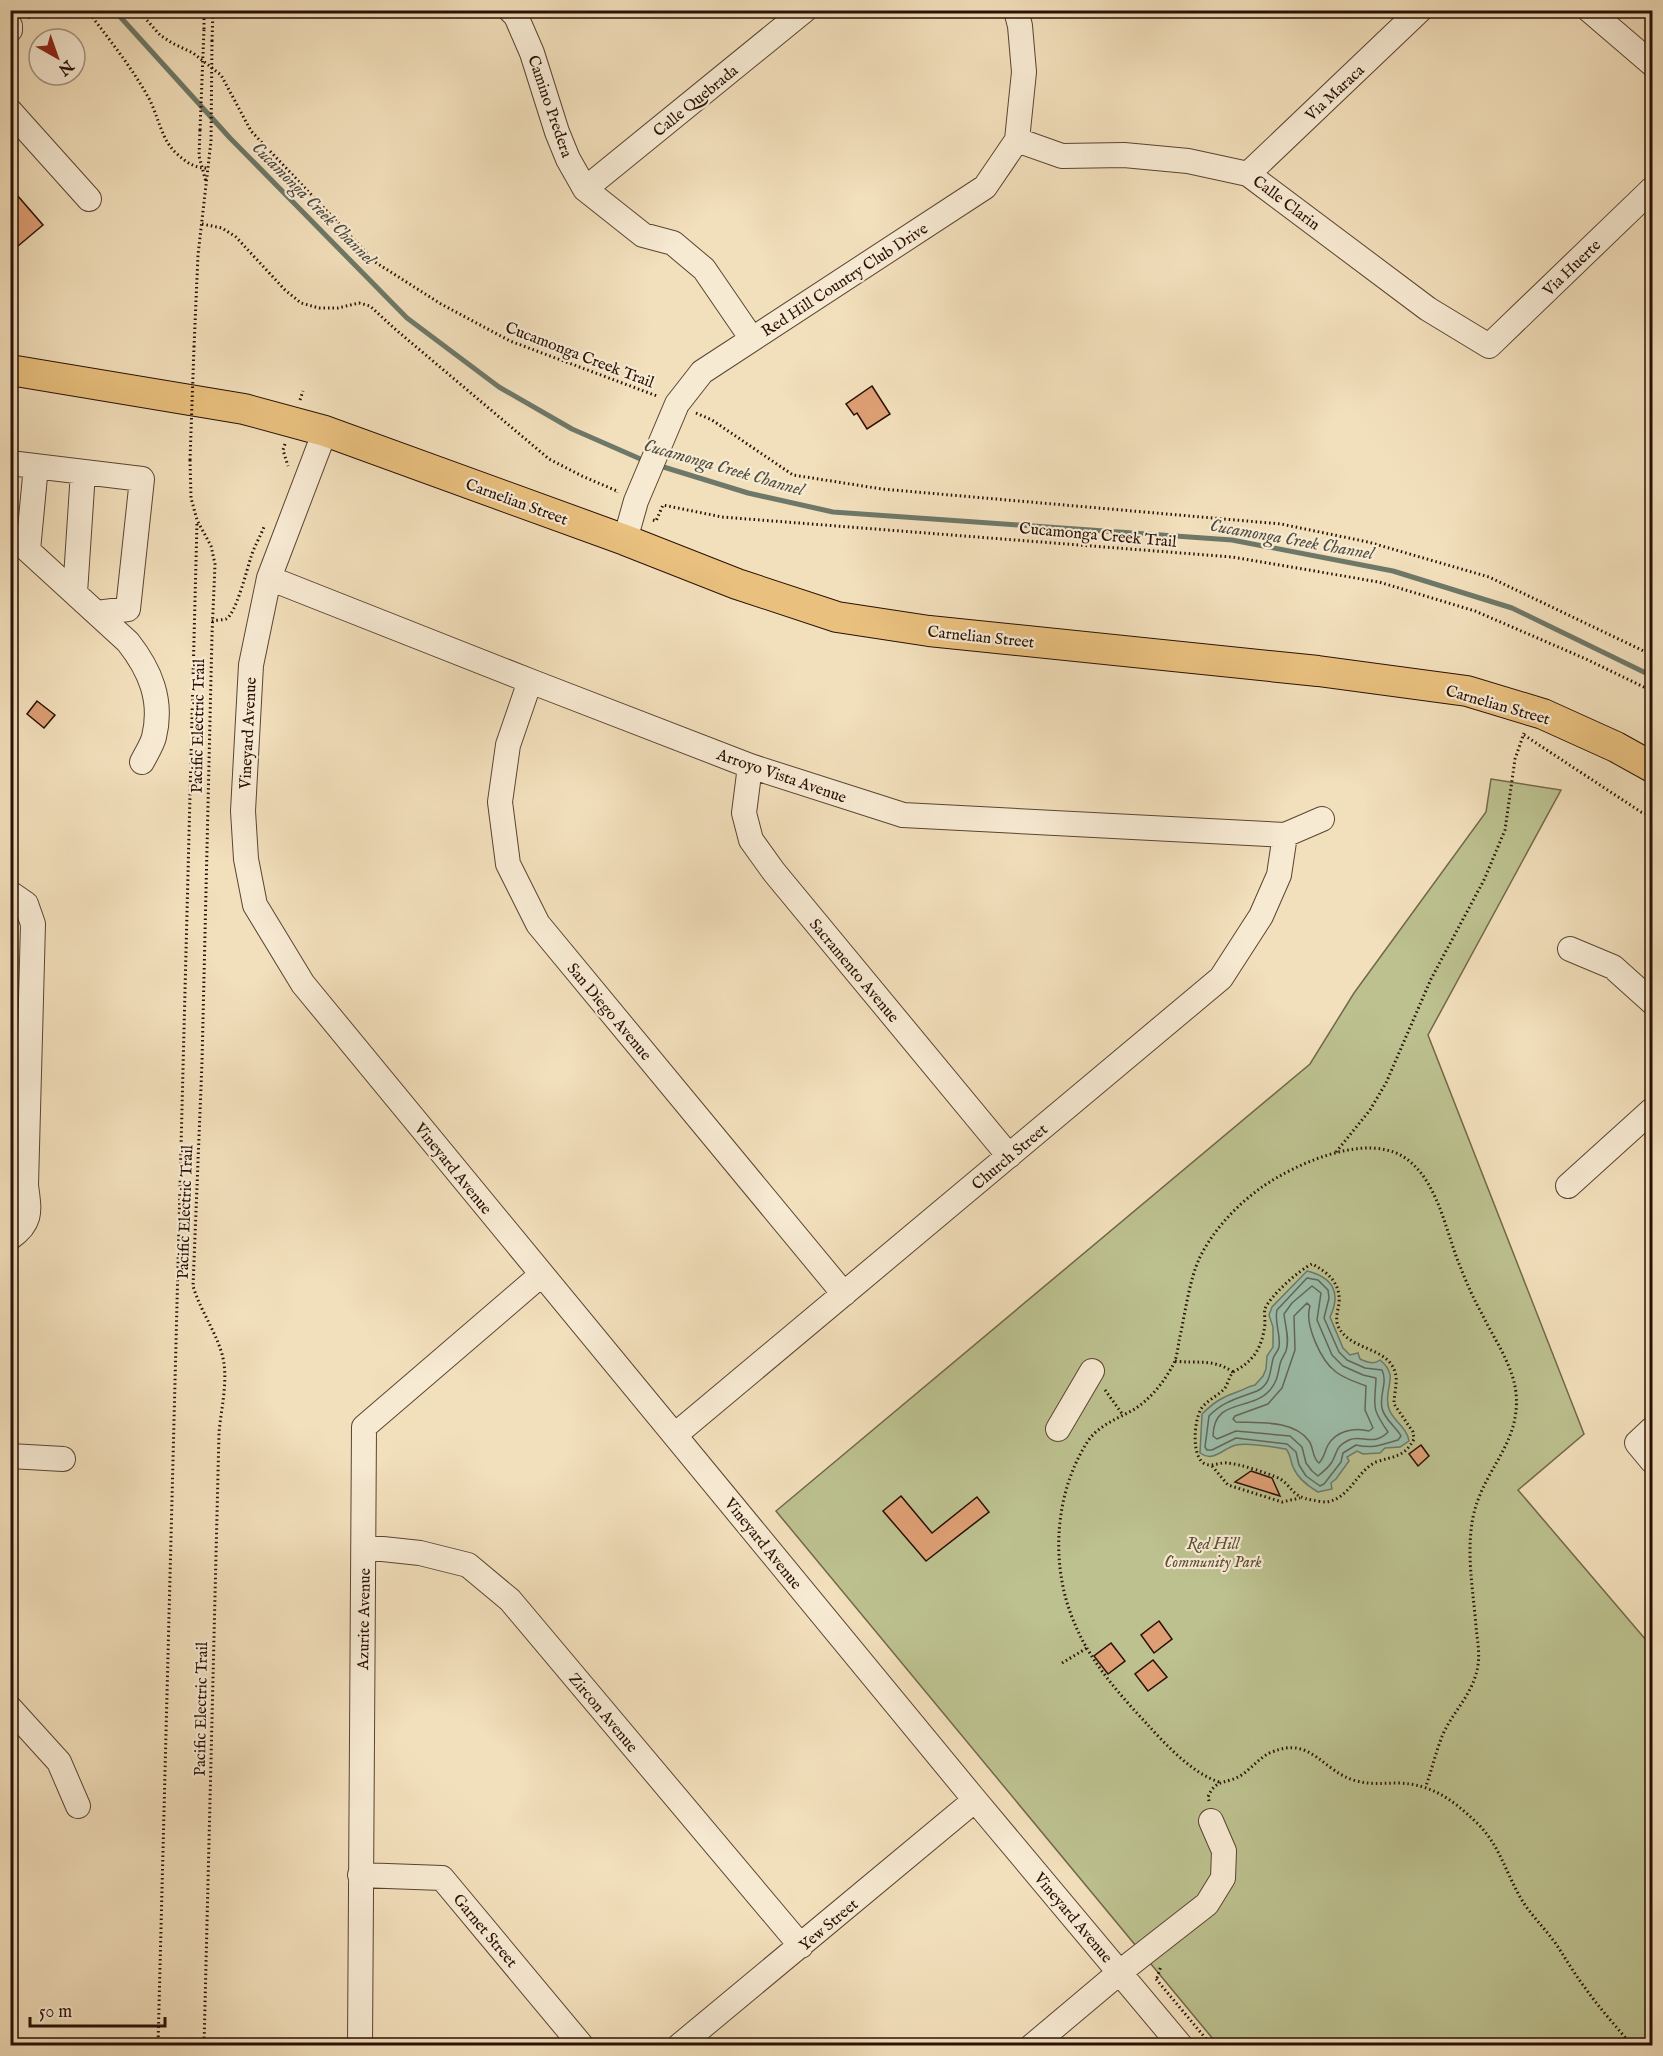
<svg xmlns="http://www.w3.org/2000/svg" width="1663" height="2056" font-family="'IM FELL English',serif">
  <rect width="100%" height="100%" fill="#f2dfbb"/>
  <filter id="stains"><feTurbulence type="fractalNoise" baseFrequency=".00333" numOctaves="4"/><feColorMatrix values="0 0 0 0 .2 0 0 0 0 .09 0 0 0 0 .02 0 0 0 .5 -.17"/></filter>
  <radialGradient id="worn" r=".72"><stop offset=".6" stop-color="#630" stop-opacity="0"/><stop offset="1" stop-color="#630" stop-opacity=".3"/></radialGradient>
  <!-- green -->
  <path fill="#bcc18f" stroke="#72684a" stroke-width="1.5" d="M1491,779L1561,790L1428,1035L1584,1434L1518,1490L1652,1647V2045H1218L776,1511L1310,1064L1354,993L1486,812Z"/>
  <!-- water -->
  <path fill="#9cbdaa" stroke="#6e7868" stroke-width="1.5" d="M1307,1271C1332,1277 1342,1292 1330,1317L1343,1348L1350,1355L1358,1353L1360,1359C1367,1362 1373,1365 1380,1360C1401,1377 1382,1389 1389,1409C1393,1421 1407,1427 1409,1441L1400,1447L1385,1448L1380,1453L1363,1454L1357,1451L1347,1457L1349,1461L1336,1479L1331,1483L1332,1489L1318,1492C1308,1486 1298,1479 1293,1467C1290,1460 1291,1455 1286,1449C1273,1447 1248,1442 1236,1445C1223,1448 1214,1463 1200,1453L1202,1414C1213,1403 1222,1397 1237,1392C1244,1390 1248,1386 1255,1385L1263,1376L1266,1369L1267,1356L1273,1347V1327L1269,1315L1272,1307Z"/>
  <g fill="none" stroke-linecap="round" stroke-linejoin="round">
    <!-- shore -->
    <path stroke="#626658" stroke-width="1.5" d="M1307,1278L1318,1280L1328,1290L1329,1298L1324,1318L1339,1352L1347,1360L1365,1368L1382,1370C1388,1382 1379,1395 1382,1408C1384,1419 1396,1427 1401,1436L1398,1440C1381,1445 1373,1449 1356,1445L1343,1453L1341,1462L1324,1484L1320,1486L1306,1476L1299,1465L1296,1452L1287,1444L1236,1438L1212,1450H1207L1205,1447L1209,1416C1223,1401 1239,1398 1257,1391C1271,1385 1270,1370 1273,1359C1274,1354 1278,1352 1279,1347C1281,1335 1274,1321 1277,1310Z
      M1312,1286L1321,1293L1317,1320L1332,1355L1343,1366L1363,1375L1376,1378C1375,1407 1370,1406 1388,1432C1374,1447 1361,1434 1349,1440C1335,1447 1338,1451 1332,1462C1328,1468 1323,1472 1318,1476L1312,1471L1306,1463L1302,1447L1290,1436L1236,1431L1217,1439L1213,1436C1214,1397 1251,1412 1270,1390C1277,1382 1278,1374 1280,1364C1281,1359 1284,1356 1286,1351C1290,1339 1285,1325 1284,1314L1292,1303Z
      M1307,1303L1310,1306C1304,1324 1321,1361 1336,1372C1345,1379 1356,1382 1366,1386L1365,1410L1373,1428L1369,1431C1354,1427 1336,1431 1328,1445C1324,1452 1325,1457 1319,1463C1312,1458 1314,1448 1309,1441C1294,1420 1260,1423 1236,1422L1233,1419L1235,1416L1268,1404L1282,1388L1295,1350L1294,1316Z"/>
    <!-- stream -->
    <path stroke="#6e7868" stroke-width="5" d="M114,10L230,138L407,318L499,387L572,429L645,461
      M657,465L748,493L833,512L1232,540L1393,571L1512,608L1652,676"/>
  </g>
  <!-- building -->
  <path fill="#de9f74" stroke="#291005" stroke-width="1.5" d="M10,187L43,225L18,246L10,236Z
    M872,386L890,414L867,429L857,413L854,415L846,404Z
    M37,701L55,715L44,728L27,714Z
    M1421,1445L1429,1456L1418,1466L1409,1454Z
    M1251,1471L1272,1478L1280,1496L1235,1482Z
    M901,1496L932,1533L977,1497L989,1512L926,1561L883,1511Z
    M1159,1621L1172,1639L1154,1653L1141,1635Z
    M1111,1643L1125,1661L1108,1674L1094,1656Z
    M1153,1660L1167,1677L1148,1691L1135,1674Z"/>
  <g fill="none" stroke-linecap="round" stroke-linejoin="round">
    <defs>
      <path id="minor" d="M510,10L516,16L532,53L557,132L568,159L585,189L643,235L673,243L704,269L752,339
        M1589,10L1652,64
        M10,26V30
        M10,111L89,199
        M1017,140L1062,156L1124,155L1188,161L1248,174L1428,309L1489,346L1652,189
        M1248,174L1420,10
        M585,189L805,10
        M325,431L269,578L251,665L243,811L246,859L255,905L303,984L975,1800L1181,2046
        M10,463L142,479L128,609L97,613
        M10,534L128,642C150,670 163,700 154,737C152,745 146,754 142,762
        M625,540L636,501L677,404L702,372L985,187L1017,140L1024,72L1020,26L1016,10
        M28,550L36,466
        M269,578L530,681L750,766L903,815L1285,835L1322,819
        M75,593L83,472
        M530,681L508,745L500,802L508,864L538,924L844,1294
        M750,766L744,813L751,840L774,872L1009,1156
        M10,893L26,904L33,924L26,1185C29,1210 33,1222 10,1238
        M1570,949L1613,967L1652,1002
        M1568,1186L1652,1110
        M1058,1429L1092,1371
        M1652,1429L1637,1443L1652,1461
        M675,1435L1221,978L1261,916L1279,875L1285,835
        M10,1456L63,1459
        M364,1547L420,1553L468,1565L510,1600L801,1946
        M10,1708L59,1762L78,1806
        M360,1875L442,1878L582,2046
        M360,2046L364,1427L541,1275
        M679,2046L975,1800
        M1032,2046L1120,1972L1207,1904L1223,1878L1224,1851L1211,1821"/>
      <path id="major" d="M10,370L244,409L325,431L625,540L737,584L837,617L929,631L1318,671L1467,691L1543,714L1616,747L1652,767"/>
    </defs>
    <!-- minor casing -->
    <use href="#minor" stroke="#5b4432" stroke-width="26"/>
    <!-- major casing -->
    <use href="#major" stroke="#291005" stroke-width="32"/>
    <!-- path -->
    <path stroke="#291005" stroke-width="3" stroke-dasharray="1.5 3" stroke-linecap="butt" d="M87,10C108,38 130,65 147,95C158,113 160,138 176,153C186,162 195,169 209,168
      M138,10L160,35L172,43L193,53L221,75L251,131L375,262L441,304L510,341L657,396
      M28,18L38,10
      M204,29V10
      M212,41L213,10
      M200,130L199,156L206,182
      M202,224L222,228L236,237L285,290L301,303L319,308H338L359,303L370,306L395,329L549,459L582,476L617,491V493
      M194,347L198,255L211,141
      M300,400L303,391
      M696,413L712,420L793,475L882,489L1281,524L1368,542L1489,577L1652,655
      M285,444L283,450L288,466
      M190,460L191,498L197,520L211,546L215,564L212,635L202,1062L193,1286C200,1310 215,1330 222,1354C229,1379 221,1408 219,1433L204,2046
      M653,520L656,521L663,505L722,517L1232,557L1379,582L1475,611L1586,659L1652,691
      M212,621C216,620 223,620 226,619C236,614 247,569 251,557C254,547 260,537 264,527
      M1524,735L1641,812L1652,816
      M1336,1152L1370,1110L1386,1083L1431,979L1484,880L1505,830L1515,759L1524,733
      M1175,1361C1198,1364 1212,1358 1233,1372C1229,1377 1228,1383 1225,1388C1218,1396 1207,1400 1201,1409C1194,1421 1191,1457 1205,1464C1213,1467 1220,1462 1227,1463C1240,1464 1264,1472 1276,1477C1292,1483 1289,1497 1313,1500C1317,1501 1323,1502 1327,1502C1350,1498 1357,1471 1376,1462C1393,1456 1404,1458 1414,1439L1413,1432L1394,1404C1394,1395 1397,1385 1396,1376C1391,1346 1350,1352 1338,1326C1335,1318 1338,1311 1339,1303C1341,1284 1328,1272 1312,1264C1300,1269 1269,1297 1265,1309C1264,1313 1265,1319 1265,1324C1262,1348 1254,1361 1233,1372
      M1105,1390L1123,1415
      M1212,1466L1228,1485L1282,1502L1300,1498
      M1062,1663L1087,1648
      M1219,1782C1192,1773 1166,1745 1147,1724C1119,1694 1089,1660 1074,1622C1050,1566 1054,1493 1088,1441C1099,1425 1117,1419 1133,1410C1150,1400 1165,1381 1174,1363C1177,1356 1178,1348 1179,1341C1185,1315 1189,1280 1200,1257C1214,1229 1237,1205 1262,1187C1297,1163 1370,1130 1408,1160C1440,1185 1446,1235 1462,1271C1468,1286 1474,1300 1482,1314C1494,1339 1513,1365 1516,1393C1521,1444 1483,1469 1473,1517C1466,1553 1473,1589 1476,1626C1477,1639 1480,1652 1478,1665C1474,1693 1454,1710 1443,1734C1436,1751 1432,1769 1426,1786
      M1209,1801L1208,1797C1216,1777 1228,1785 1243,1774C1253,1767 1261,1756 1272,1752C1312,1735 1323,1773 1357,1781C1371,1785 1384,1783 1398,1783C1432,1784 1453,1800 1477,1823C1501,1846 1507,1878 1525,1905C1534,1918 1546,1930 1556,1944C1566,1959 1575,1975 1586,1989C1600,2009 1617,2027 1632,2046
      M1157,1978L1161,1966
      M1156,1979L1212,2046
      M158,2046L197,522"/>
    <!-- minor -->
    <use href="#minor" stroke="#f7ead3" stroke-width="24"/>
    <!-- major -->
    <use href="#major" stroke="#e9c07e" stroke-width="30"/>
    <!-- path-bridge -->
    <path stroke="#291005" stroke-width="3" stroke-dasharray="1.5 3" stroke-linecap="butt" d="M200,130L204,29
      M211,141L212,41
      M190,460L194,347"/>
  </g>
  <g text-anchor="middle" stroke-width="4.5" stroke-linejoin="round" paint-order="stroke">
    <!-- street labels -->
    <g font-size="16" fill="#291005" stroke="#f7ead3">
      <text transform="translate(1334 92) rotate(-43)" y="6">Via Maraca</text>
      <text transform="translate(695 100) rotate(-39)" y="6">Calle Quebrada</text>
      <text transform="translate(551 106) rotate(71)" y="6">Camino Predera</text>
      <text transform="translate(1287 202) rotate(37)" y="6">Calle Clarin</text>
      <text transform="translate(1571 267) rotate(-44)" y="6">Via Huerte</text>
      <text transform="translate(844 279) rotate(-33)" y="6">Red Hill Country Club Drive</text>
      <text transform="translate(580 354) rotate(21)" y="6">Cucamonga Creek Trail</text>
      <text transform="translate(517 501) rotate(20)" y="6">Carnelian Street</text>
      <text transform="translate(1098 534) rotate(5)" y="6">Cucamonga Creek Trail</text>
      <text transform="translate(981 636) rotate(6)" y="6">Carnelian Street</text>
      <text transform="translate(1498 704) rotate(16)" y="6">Carnelian Street</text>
      <text transform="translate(197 726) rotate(-89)" y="6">Pacific Electric Trail</text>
      <text transform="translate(247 733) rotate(-87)" y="6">Vineyard Avenue</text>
      <text transform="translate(782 775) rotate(19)" y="6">Arroyo Vista Avenue</text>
      <text transform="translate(855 970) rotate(50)" y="6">Sacramento Avenue</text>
      <text transform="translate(610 1011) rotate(50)" y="6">San Diego Avenue</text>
      <text transform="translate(1009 1156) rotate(-40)" y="6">Church Street</text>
      <text transform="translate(454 1168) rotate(51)" y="6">Vineyard Avenue</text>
      <text transform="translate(184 1212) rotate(-88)" y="6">Pacific Electric Trail</text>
      <text transform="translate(764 1543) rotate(51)" y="6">Vineyard Avenue</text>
      <text transform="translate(363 1619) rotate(-89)" y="6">Azurite Avenue</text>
      <text transform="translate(200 1709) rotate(-89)" y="6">Pacific Electric Trail</text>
      <text transform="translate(604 1712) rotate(50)" y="6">Zircon Avenue</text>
      <text transform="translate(1074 1917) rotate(50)" y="6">Vineyard Avenue</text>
      <text transform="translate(828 1924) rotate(-40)" y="6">Yew Street</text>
      <text transform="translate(486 1930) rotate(50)" y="6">Garnet Street</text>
    </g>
    <!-- park labels -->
    <g font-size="16" font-style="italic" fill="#5c4e35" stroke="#f7ead3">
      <text x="1213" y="1549">Red Hill<tspan x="1213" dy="18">Community Park</tspan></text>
    </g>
    <!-- water labels -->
    <g font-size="18" font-style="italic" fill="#514d3f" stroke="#f7ead3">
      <text transform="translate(314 203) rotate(45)" y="6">Cucamonga Creek Channel</text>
      <text transform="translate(724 467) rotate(16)" y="6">Cucamonga Creek Channel</text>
      <text transform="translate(1292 539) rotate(10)" y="6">Cucamonga Creek Channel</text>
    </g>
  </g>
  <!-- margin -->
  <rect width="1663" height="2056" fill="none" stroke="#f2dfbb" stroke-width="36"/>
  <rect x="12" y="12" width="1639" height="2032" fill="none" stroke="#291005" stroke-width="3"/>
  <rect x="18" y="18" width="1627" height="2020" fill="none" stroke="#291005" stroke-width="1.5"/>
  <!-- north arrow -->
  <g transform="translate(57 57) rotate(140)"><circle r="28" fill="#f7ead3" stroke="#a59381" stroke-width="1.5"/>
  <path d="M0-4.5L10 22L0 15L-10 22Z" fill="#8f2418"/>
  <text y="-9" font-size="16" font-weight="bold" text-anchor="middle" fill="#291005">N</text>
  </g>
  <!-- scale -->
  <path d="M30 2017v9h135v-9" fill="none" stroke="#291005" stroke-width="3"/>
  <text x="39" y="2017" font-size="18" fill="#291005" stroke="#f7ead3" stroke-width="4.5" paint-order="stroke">50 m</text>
  <rect width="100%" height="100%" filter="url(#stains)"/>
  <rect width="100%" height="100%" fill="url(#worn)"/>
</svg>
